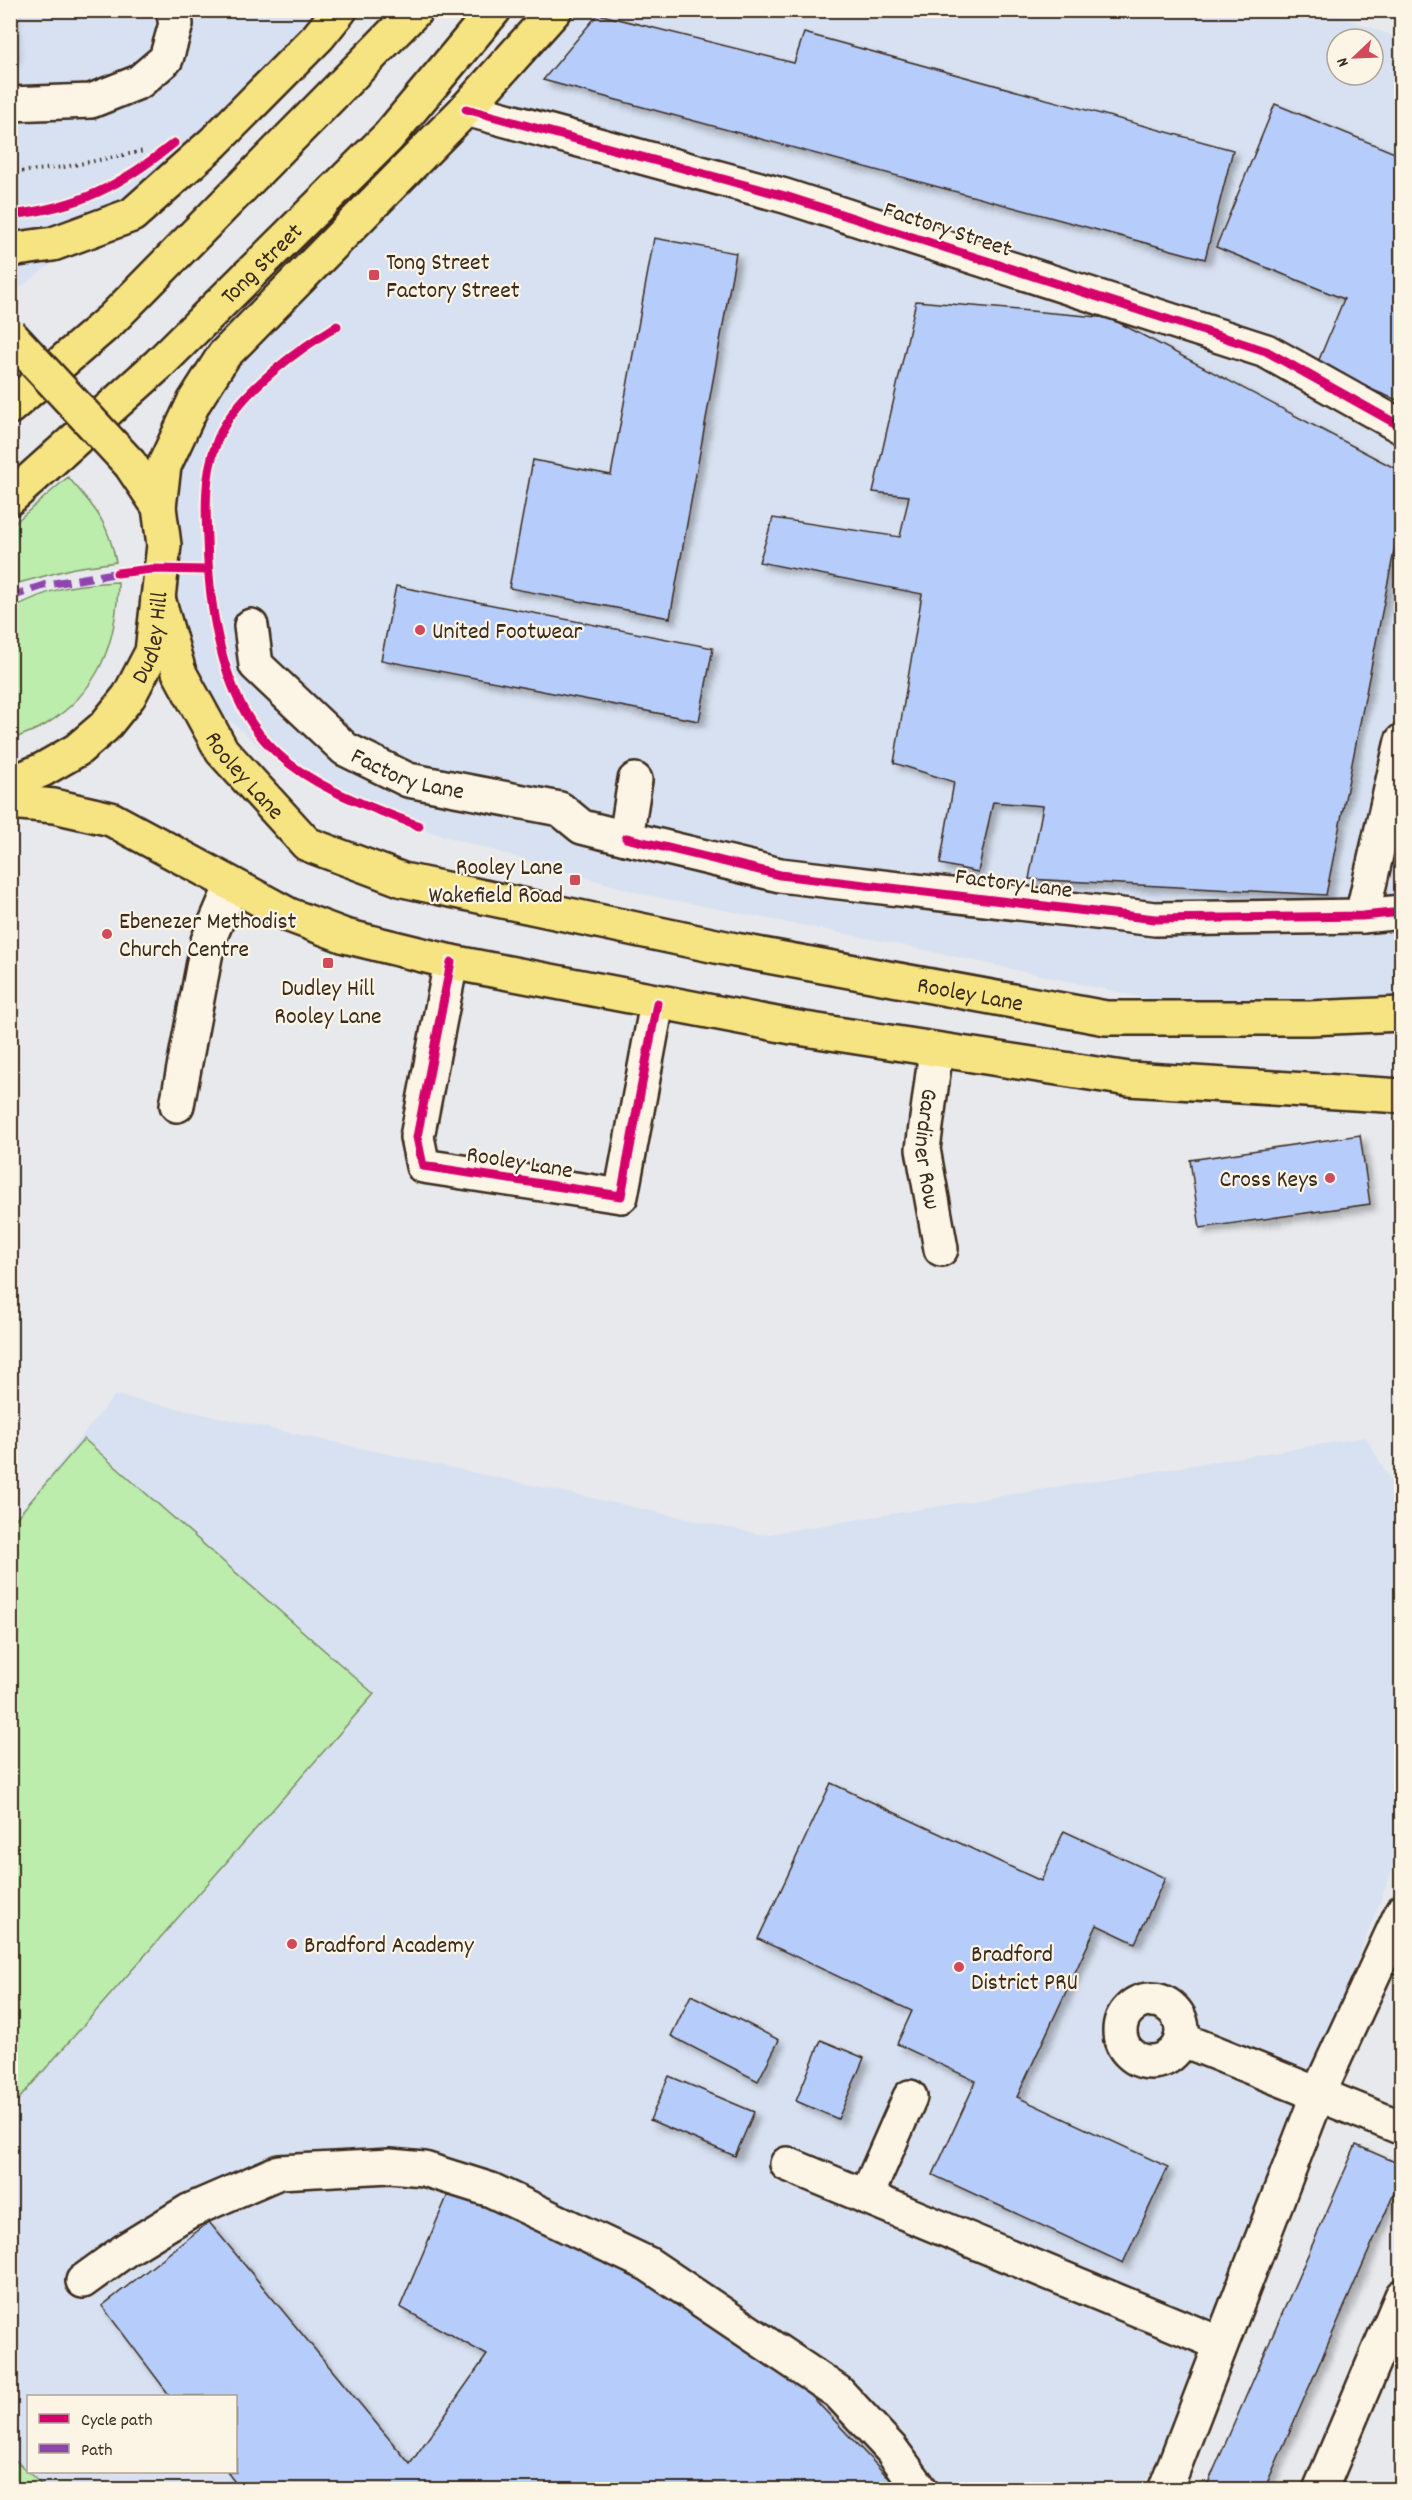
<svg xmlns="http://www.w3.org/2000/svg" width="1412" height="2500" font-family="Dekko,sans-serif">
  <defs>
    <filter id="shadow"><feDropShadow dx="5.5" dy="5.5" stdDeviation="3" flood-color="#0004"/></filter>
  </defs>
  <rect width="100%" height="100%" fill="#e7e9ec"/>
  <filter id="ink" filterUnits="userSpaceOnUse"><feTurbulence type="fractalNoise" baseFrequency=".0167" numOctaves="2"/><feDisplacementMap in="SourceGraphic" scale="12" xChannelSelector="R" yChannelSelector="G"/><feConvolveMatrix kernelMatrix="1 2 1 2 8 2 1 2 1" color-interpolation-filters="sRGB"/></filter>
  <g filter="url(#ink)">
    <!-- built -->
    <path fill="#d8e1f1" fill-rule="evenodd" d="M1323,10L1401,39V1004L1168,1003L897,944L642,894L380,817L292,775L152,652L164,545L194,402L555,11ZM1337,39H1373V75H1337Z
      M11,11H326L100,226L11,295Z
      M115,1395L762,1535L1366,1437L1401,1500V1847L1198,2374L1142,2489H11L10,1525ZM28,2396H236V2472H28Z"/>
    <!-- green -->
    <path fill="#bcedac" stroke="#7c8c65" stroke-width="1.5" d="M68,477C95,508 108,521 116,562L74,568L11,585V526Z
      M118,582C117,643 99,692 45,725C34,731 22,735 11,740V609C50,588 74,584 118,582Z
      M84,1439L374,1694L11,2108V1524Z
      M11,2456L46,2489H11Z"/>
    <!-- building -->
    <path fill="#b6cdfc" stroke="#3b2a1e" stroke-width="1.5" filter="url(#shadow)" d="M10,10H12L13,58H10Z
      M598,14L794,63L804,33L1233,150L1205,259L543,80Z
      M1275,104L1402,156V402L1316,367L1344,299L1216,247Z
      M654,238L736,253L670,618L509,588L533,460L611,475Z
      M916,301L1110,318L1402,472V511L1326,895L1029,879L1043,806L993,802L978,872L940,864L954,782L894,763L922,594L759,562L773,518L900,537L909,496L873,492Z
      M396,586L713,648L699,721L381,660Z
      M1360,1135L1370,1204L1200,1228L1190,1160Z
      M831,1783L1041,1881L1064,1831L1165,1878L1135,1943L1097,1925L1017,2097L1168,2167L1123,2263L933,2175L976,2081L897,2044L912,2011L758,1939Z
      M691,1995L779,2040L758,2081L671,2036Z
      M1402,2033V2052L1395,2049Z
      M821,2040L864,2058L838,2119L796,2101Z
      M669,2076L754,2112L735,2156L650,2120Z
      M1356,2145L1402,2165V2175L1264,2490H1205Z
      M452,2185L611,2255L768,2350L900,2490H241L227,2472H236V2396H170L102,2306L209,2222L410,2464L487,2355L400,2307Z"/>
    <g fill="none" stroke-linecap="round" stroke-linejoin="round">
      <defs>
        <g id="minor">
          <path d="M10,104L91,101L139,82L166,59L176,24L173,10"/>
          <path d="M466,109L785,196L1266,351L1402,427"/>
          <path id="s1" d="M251,626L256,665L345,749L408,780L560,809L582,827L626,838L635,780"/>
          <path d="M626,838L780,875L1155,919L1362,916L1402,912"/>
          <path d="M1362,916L1402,741"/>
          <path d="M451,962L417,1137L423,1166L621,1196L657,1003"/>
          <path id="s2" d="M936,1050L923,1149L941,1249"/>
          <path d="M177,1105L208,941L232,885"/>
          <circle cx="1151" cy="2031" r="31"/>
          <path d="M1181,2039L1402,2128"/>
          <path d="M787,2164L1221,2344"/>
          <path d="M866,2197L910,2097"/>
          <path d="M83,2281L127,2249L189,2211L279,2172L390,2166L424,2169L491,2190L648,2264L838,2392L891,2449L921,2490"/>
          <path d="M1165,2490L1318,2094L1402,1912"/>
          <path d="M1320,2490L1402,2296"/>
        </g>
        <g id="major">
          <path d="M10,407L111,320L416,10"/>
          <path id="s3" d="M10,498L158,365L388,137L494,10"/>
        </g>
        <g id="highway">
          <path d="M10,250L53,244L132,215L213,143L318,37L340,10"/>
          <path d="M159,507L164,466L194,402L224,355L466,109L555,10"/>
          <path id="s4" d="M158,598L179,672L222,751L307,844L403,880L735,950L1106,1018H1310L1402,1014"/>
          <path id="s5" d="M10,784L42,770L77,750L104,727L129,696L152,652L164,545L159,507L130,464"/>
          <path d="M10,802L54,806L111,819L289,915L345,936L451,962L792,1027L1129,1079L1402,1096"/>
        </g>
      </defs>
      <!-- minor casing -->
      <use href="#minor" stroke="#3b2a1e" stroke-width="38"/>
      <!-- major casing -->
      <use href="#major" stroke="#3b2a1e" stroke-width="38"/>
      <!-- highway casing -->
      <use href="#highway" stroke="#3b2a1e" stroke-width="38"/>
      <!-- path -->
      <path stroke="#3b2a1e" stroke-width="4" stroke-dasharray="1.5 4.5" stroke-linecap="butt" d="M10,173L64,167L144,151"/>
      <!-- minor -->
      <use href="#minor" stroke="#fcf5e5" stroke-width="33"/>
      <!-- major -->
      <use href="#major" stroke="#f6e381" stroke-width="33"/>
      <!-- highway -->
      <use href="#highway" stroke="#f6e381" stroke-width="33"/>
      <defs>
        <path id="highway-bridge" d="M10,335L130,464"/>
      </defs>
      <!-- highway-bridge casing -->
      <use href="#highway-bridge" stroke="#3b2a1e" stroke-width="38" stroke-linecap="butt"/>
      <!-- highway-bridge -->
      <use href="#highway-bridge" stroke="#f6e381" stroke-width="33"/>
      <!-- quiet -->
      <path stroke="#8e44ad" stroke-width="8" stroke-dasharray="15 8" stroke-linecap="butt" d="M10,597L45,585L117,573"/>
      <defs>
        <path id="cycleway" d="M466,109L785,196L1266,351L1402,427
          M10,215C78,208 122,185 174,143
          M337,326C299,349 245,388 223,428C205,462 205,501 207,539C209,610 222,704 278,754C317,790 371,807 419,826
          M117,573L152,569L208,570
          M626,838L780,875L1155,919L1362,916L1402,912
          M451,962L417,1137L423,1166L621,1196L657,1003"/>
      </defs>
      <!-- cycleway casing -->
      <use href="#cycleway" stroke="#fcf5e5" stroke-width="13"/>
      <!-- cycleway -->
      <use href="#cycleway" stroke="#d6006c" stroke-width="9"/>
    </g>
  </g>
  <!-- markers -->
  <g fill="#d1495b" stroke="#fcf5e5" stroke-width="2">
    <rect x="368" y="269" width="12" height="12" rx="3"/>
    <circle cx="420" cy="630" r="6"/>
    <rect x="569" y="874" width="12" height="12" rx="3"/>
    <circle cx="107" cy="934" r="6"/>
    <rect x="322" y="957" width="12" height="12" rx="3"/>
    <circle cx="1330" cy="1178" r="6"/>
    <circle cx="292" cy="1944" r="6"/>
    <circle cx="959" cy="1967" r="6"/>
  </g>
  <g text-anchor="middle" stroke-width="4.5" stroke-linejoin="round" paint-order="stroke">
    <!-- street labels -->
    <g font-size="24" fill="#3b2a1e" stroke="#fcf5e5">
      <text transform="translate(948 228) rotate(18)" y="8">Factory Street</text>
      <text dy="8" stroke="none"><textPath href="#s3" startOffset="344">Tong Street</textPath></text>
      <text dy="8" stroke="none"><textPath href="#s5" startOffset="214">Dudley Hill</textPath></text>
      <text dy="8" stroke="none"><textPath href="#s1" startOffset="230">Factory Lane</textPath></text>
      <text dy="8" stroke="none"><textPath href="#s4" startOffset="200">Rooley Lane</textPath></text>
      <text transform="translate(1014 882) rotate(7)" y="8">Factory Lane</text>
      <text dy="8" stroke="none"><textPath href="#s4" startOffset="974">Rooley Lane</textPath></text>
      <text dy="8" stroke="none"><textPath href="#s2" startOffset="100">Gardiner Row</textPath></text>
      <text transform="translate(520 1161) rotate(9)" y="8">Rooley Lane</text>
    </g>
    <!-- poi labels -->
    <g font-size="24" fill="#3b2a1e" stroke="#fcf5e5" text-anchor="start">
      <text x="386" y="269">Tong Street<tspan x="386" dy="28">Factory Street</tspan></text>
      <text x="432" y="638">United Footwear</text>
      <text x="563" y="874" text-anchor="end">Rooley Lane<tspan x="563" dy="28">Wakefield Road</tspan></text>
      <text x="119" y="928">Ebenezer Methodist<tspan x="119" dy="28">Church Centre</tspan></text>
      <text x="328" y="995" text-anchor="middle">Dudley Hill<tspan x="328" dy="28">Rooley Lane</tspan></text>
      <text x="1318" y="1186" text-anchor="end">Cross Keys</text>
      <text x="304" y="1952">Bradford Academy</text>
      <text x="971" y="1961">Bradford<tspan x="971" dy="28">District PRU</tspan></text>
    </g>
  </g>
  <!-- margin -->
  <rect width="1412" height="2500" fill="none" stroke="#fcf5e5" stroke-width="36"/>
  <rect x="18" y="18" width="1376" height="2464" fill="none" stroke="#3b2a1e" stroke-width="2" filter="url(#ink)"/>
  <!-- legend -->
  <rect x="27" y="2395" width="210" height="78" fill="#fcf5e5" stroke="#afa495" stroke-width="1.5"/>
  <rect x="39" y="2414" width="30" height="9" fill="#d6006c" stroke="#afa495" stroke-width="1.5"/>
  <text x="81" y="2425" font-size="18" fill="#3b2a1e">Cycle path</text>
  <rect x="39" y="2444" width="30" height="9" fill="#8e44ad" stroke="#afa495" stroke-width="1.5"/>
  <text x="81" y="2455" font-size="18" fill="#3b2a1e">Path</text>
  <!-- north arrow -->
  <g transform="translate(1355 57) rotate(247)"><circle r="28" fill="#fcf5e5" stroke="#afa495" stroke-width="1.5"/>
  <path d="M0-4.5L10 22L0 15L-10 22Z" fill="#d1495b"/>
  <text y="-9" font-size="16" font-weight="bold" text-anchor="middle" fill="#3b2a1e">N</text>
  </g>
</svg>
